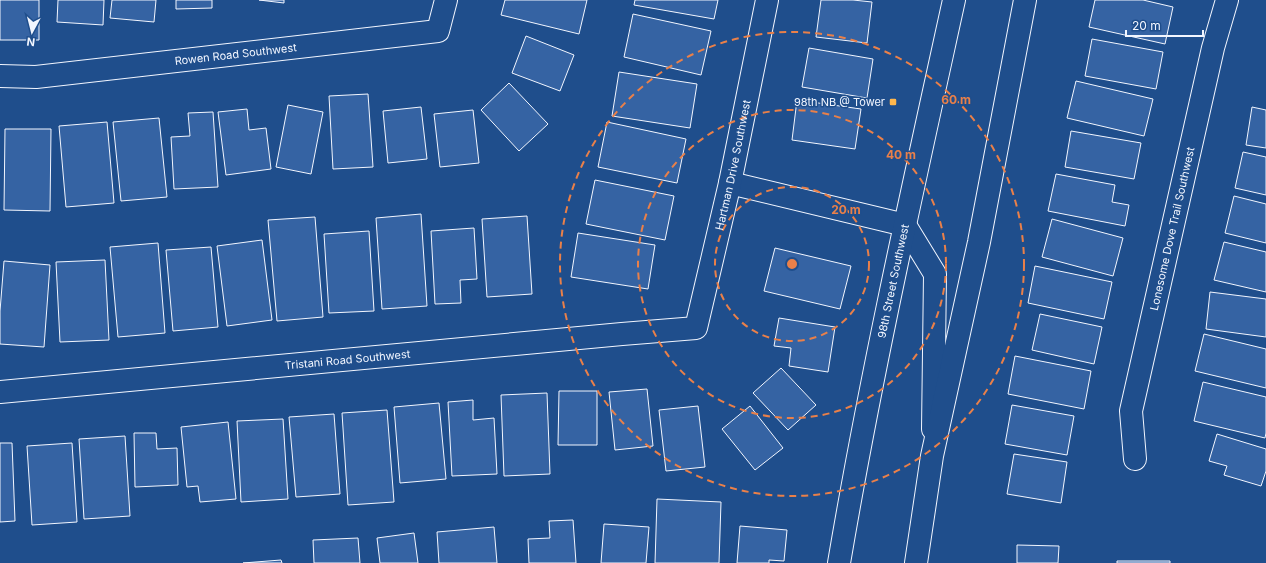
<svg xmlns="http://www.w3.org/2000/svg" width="1266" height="563" font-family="Inter,sans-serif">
  <rect width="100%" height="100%" fill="#1f4e8c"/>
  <!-- building -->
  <path fill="#3563a3" stroke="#f2f6ff" d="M0,0H39V40H0Z
    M58,0H104L103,25L57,22Z
    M112,0H156L154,22L110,18Z
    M176,0H212V8L176,9Z
    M259,0H284V3Z
    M505,0H587L579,34L501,15Z
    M635,0H718L714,19L634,5Z
    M821,0H853L872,2L867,43L816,37Z
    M1095,0H1143L1173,7L1165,44L1089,27Z
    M633,14L711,31L701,75L624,57Z
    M526,36L574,55L560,91L512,73Z
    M1092,39L1163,52L1156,89L1085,76Z
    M809,48L873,59L867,98L802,87Z
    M619,72L697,84L690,128L612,116Z
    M1076,81L1153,99L1144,136L1067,118Z
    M509,83L548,124L519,151L481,110Z
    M368,94L373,167L333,169L329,96Z
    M797,100L861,109L855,149L792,140Z
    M288,105L323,112L311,174L276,167Z
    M421,107L427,159L388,163L383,111Z
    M1252,107L1266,110V148L1246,145Z
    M247,109L249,130L266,128L271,169L226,175L218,112Z
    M473,110L479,163L440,167L434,114Z
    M213,112L218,187L174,189L171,137L190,136L188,113Z
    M159,118L167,197L121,201L113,122Z
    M107,122L114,203L66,207L59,126Z
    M607,122L686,139L677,183L598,167Z
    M5,129H51L50,211L4,210Z
    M1071,131L1141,143L1134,179L1065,167Z
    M1243,152L1266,157V195L1235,188Z
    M1056,174L1115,185L1112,202L1129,205L1125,226L1048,211Z
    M595,180L674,196L665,240L586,224Z
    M1234,196L1266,204V243L1225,233Z
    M421,214L427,306L382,309L376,218Z
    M527,216L532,294L487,297L482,219Z
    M315,217L323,317L277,321L268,220Z
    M1052,219L1123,238L1113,276L1042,257Z
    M474,228L477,279L460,280L461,303L435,304L431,231Z
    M369,231L374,311L329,313L324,234Z
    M578,233L655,245L648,289L571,277Z
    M262,240L272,320L227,326L217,246Z
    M1224,242L1266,252V292L1214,280Z
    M158,243L165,333L118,337L110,247Z
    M211,247L218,327L173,331L166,250Z
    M775,248L851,266L840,309L764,291Z
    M105,260L109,340L60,342L56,262Z
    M4,261L50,265L44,347L0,344V311Z
    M1035,266L1112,282L1104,319L1028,303Z
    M1210,292L1266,299V337L1206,329Z
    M1040,314L1102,327L1094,364L1032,350Z
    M779,318L835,327L828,372L789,366L791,348L774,346Z
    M1204,334L1266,349V388L1195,371Z
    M1015,356L1091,371L1084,409L1008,394Z
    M781,368L816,405L788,430L753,393Z
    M1203,382L1266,397V433L1265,438L1194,421Z
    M647,389L653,446L615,450L609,392Z
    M559,391H597V445H558Z
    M547,393L550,474L504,476L501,395Z
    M473,400V420L494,418L497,474L452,476L448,402Z
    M439,403L446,479L400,483L394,407Z
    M1012,405L1074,416L1067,455L1005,444Z
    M698,406L705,467L666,471L659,410Z
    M750,406L783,448L755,470L722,429Z
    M387,410L394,502L348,505L342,413Z
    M334,414L340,494L296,497L289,417Z
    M283,419L288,499L241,502L237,421Z
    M228,422L236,499L200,502L198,486L187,487L181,427Z
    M134,433H156L157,449L177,448L178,485L135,487Z
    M1217,434L1266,449V471L1261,486L1224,475L1227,466L1209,461Z
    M125,436L130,516L84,519L79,439Z
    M0,443H12L15,521L0,522Z
    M72,443L77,522L32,525L27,446Z
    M1014,454L1067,462L1061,503L1007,494Z
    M657,499L721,502L719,563H655Z
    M573,520L576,563H529L528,539L550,538L549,521Z
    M604,524L649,527L646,563H601Z
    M740,526L787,530L784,561L769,560V563H737Z
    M494,527L497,563H439L437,532Z
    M414,533L418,563H380L377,538Z
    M358,538L360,563H314L313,540Z
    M1017,545L1059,546L1058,563H1017Z
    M281,560L282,563H243Z
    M1117,561H1170V563H1117Z"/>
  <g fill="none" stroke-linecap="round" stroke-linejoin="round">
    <defs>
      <g id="street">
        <path id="s1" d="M0,76L36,77L438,31L446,0"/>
        <path d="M730,183L905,225L935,274L933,429"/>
        <path id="s2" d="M0,392L622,334L696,328L730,183L767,0"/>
        <path id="s3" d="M1135,459L1131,411L1213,48L1227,0"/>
      </g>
      <g id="secondary">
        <path id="s4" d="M839,563C871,374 913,187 954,0"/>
        <path d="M916,563L932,456L979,242L1025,0"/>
      </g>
    </defs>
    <!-- street casing -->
    <use href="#street" stroke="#f2f6ff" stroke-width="24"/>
    <!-- secondary casing -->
    <use href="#secondary" stroke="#f2f6ff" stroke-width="24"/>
    <!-- street -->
    <use href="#street" stroke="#1f4e8c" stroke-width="22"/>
    <!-- secondary -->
    <use href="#secondary" stroke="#1f4e8c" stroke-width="22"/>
  </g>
  <!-- distance rings -->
  <g fill="none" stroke="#ea8049" stroke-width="2" stroke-dasharray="7 5">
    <circle cx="792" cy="264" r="77"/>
    <circle cx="792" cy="264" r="154"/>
    <circle cx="792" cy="264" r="232"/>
  </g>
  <!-- markers -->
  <rect fill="#ffb74d" stroke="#1f4e8c" stroke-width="1.5" x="889" y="98" width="8" height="8" rx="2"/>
  <g text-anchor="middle" stroke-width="3" stroke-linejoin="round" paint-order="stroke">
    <!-- street labels -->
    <g font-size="11" fill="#f2f6ff" stroke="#1f4e8c">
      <text dy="4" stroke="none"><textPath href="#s1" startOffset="237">Rowen Road Southwest</textPath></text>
      <text dy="4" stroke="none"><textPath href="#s2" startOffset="866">Hartman Drive Southwest</textPath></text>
      <text dy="4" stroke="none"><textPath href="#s3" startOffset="235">Lonesome Dove Trail Southwest</textPath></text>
      <text dy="4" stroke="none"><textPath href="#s4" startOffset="287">98th Street Southwest</textPath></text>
      <text dy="4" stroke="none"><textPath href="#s2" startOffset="349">Tristani Road Southwest</textPath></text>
    </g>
    <!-- poi labels -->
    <g font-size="11" fill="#f2f6ff" stroke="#1f4e8c" text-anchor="end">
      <text x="885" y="106">98th NB @ Tower</text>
    </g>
  </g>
  <circle cx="792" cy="264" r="6" fill="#ea8049" stroke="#1f4e8c" stroke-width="2"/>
  <g font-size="12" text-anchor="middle" font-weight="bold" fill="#ea8049" stroke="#1f4e8c" stroke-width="3" stroke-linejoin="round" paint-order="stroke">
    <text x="956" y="104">60 m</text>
    <text x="901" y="159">40 m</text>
    <text x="846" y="214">20 m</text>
  </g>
  <!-- north arrow -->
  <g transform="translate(32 32) rotate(187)" stroke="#1f4e8c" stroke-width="3" paint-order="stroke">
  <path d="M0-3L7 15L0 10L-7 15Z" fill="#f2f6ff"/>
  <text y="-6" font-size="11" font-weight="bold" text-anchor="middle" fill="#f2f6ff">N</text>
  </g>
  <!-- scale -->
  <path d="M1126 30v6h77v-6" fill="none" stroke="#f2f6ff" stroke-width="2"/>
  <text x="1132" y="30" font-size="12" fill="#f2f6ff" stroke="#1f4e8c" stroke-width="3" paint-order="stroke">20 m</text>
</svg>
